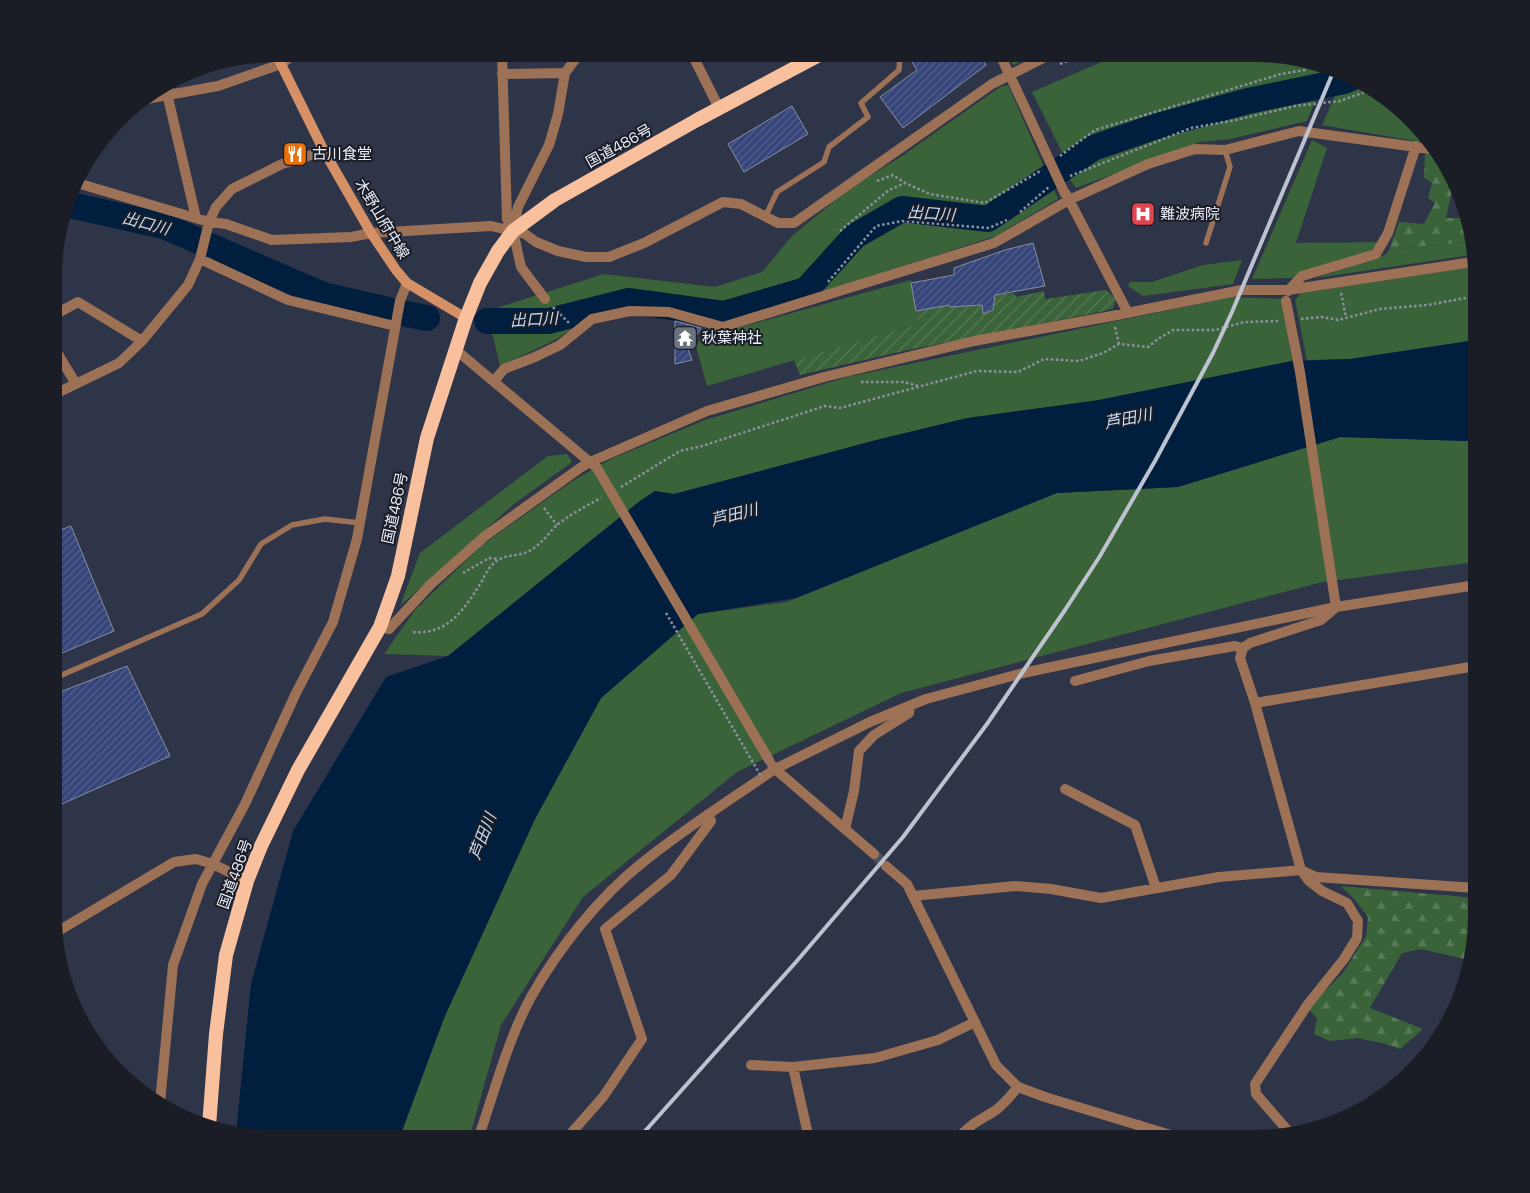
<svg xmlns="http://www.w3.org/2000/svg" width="1530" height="1193" font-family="'Space Grotesk','Noto Sans JP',sans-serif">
  <defs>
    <pattern id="forest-firs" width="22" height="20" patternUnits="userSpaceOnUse" patternTransform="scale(1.25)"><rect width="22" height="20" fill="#3b6339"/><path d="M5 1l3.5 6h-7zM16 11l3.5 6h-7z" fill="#577a57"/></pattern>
    <pattern id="garden-furrows" width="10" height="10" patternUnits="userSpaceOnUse" patternTransform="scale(1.25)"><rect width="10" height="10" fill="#3b6339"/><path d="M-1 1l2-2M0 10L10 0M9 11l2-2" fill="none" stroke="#577a57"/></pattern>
    <pattern id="building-hatch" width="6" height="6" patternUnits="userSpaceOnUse" patternTransform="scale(1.25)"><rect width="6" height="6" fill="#364579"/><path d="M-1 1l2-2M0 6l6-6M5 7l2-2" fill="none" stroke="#53608d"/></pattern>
  </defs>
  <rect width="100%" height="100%" fill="#2f3548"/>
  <!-- green -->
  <path fill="#3b6339" d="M1008,54H1040L1013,65Z
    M1120,54H1268L1323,67L1318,79L1253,93L1146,120L1065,158L1032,92Z
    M1345,74L1401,109L1427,143L1322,125Z
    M1008,85L1058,199L996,236L835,288L724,322L673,310L633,305L597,313L555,340L500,366L487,311L604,274L715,287L762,272L792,236L850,188L899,158L1000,87Z
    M1319,92L1307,121L1230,139L1200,142L1076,188L1065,173L1100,151L1172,128Z
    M1312,140L1327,148L1296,243L1380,242L1370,251L1291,278L1252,279Z
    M1468,242L1471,255L1316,278L1385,255L1389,250Z
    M1242,260L1233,284L1143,296L1128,286L1130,282H1152L1203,265Z
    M1474,267L1476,276V340L1350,359L1307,360L1295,300L1301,293Z
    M911,280L918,324L707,386L696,346L708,328L723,332Z
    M1232,297L1282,299L1292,361L1099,400L674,494L655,491L640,501L448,656L384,654L415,610L482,545L574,480L611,459L705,420L847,377Z
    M1340,437L1466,441L1476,438V562L1322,582L901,693L737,772L583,897L501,1025L469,1139H399L444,1018L535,819L601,698L698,614L787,602L1057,493L1178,487Z
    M567,454L572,462L514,504L400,606L420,553L548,456Z"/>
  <!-- forest -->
  <path fill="url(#forest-firs)" d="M1425,153L1437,156L1453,178L1454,181L1446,218H1463L1468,242L1389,250L1399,222L1424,224L1435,203L1428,198L1432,183L1424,178Z
    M1341,886L1476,898V932L1469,960L1421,949L1402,953L1370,1008L1423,1029L1400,1049L1386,1044L1358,1038L1330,1041L1314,1034L1317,1019L1308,1008L1343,973L1366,936L1368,917L1355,900Z"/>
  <!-- garden -->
  <path fill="url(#garden-furrows)" d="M1106,290L1116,299L1113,308L1105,311L903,351L800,375L794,360L918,324L916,311L949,305L950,307L982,305L984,314L993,310L992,304L994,303L995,295L1014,293L1016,297L1044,291L1045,299Z"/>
  <!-- water -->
  <path fill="#001e3e" d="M1476,340V438L1466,441L1340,437L1178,487L1057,493L796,598L698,614L601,698L535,819L444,1018L399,1139H262L236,1133L251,984L293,831L386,677L448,656L640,501L655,491L674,494L876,440L967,418L1099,400L1292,361L1350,359Z"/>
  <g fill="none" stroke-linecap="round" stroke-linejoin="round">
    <!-- river -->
    <path stroke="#001e3e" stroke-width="26" d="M70,205L164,226L323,295L388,310
      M407,314L427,318
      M487,321H549L628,301L724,314L806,290L855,236L902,209L988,219L1093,148L1154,127L1248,101L1344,81L1351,78"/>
  </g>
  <!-- building -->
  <path fill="url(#building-hatch)" stroke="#868ea4" d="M922,54H978L986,65L903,128L880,97L917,70L912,62Z
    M792,106L808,134L744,172L728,144Z
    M1033,243L1045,286L995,295L993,310L983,314L982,305L950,307L949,305L916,311L911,283L954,275V268L1005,250Z
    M675,321L701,328L688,349L692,360L675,364Z
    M71,526L114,631L55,656V532Z
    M127,666L170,756L55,807V694Z"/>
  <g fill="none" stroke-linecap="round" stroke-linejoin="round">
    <!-- tertiary-tunnel -->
    <path stroke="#4b5163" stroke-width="10" stroke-dasharray="10 5" stroke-linecap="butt" d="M874,854L886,866"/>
    <!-- path -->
    <path stroke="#8d92a2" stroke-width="2.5" stroke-dasharray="2.5 2.5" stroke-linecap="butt" d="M1060,64L1084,54
      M1060,156L1095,130L1281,74L1305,70L1307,63
      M1070,176L1191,128L1236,120L1295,106L1340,101L1370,90
      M877,181L893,175L905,183
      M1020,212L1050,186
      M840,231L889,190L905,183L930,194L985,203L1042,170
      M828,282L876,226L902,221L989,228L1007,220
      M1341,293L1346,317
      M553,307L569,323
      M1301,319L1322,317L1338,320L1380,309L1428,305L1476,296
      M1115,327L1119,344
      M861,382H904L918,386
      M621,487L680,451L702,446L825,406L840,408L977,371L1018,372L1044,359L1079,361L1103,353L1119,344L1148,347L1158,339L1173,330H1216L1244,322L1278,321
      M544,508L557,525
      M463,573L489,558L499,559
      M413,632C449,635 465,608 482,581C486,573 490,565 498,560C506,555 518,556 527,552C541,546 548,533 558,524C571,514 586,506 601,498"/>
    <!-- service -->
    <path stroke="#9c7156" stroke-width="5.5" d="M765,217L777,192L824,162L829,147L868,117L861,103L899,70L900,54
      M1206,243L1230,167L1225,150
      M55,678L202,614L239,580L261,544L292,525L325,519L360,523"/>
    <!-- minor -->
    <path stroke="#9c7156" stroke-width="10" d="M502,54L507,219L513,231L521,267L545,299
      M692,54L719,108
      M1000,54L1011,79
      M502,74L565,73
      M169,86V102L196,218
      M146,99L218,86L281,64L289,58L298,54
      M77,183L209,222L226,224L272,240L351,237L371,233L491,226L525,234L536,242L558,251L586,257H609L644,243L723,202L741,204L778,223H794L992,84L1051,54
      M1066,194L1128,313
      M513,231L518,207L549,145L558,114L565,73L579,54
      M200,259L288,300L395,326
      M1288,291L1302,276L1376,254L1388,233L1416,146
      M56,314L78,302L142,341
      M55,349L76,384
      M494,381L504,369L535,357L560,345L592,319L630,311L669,312L723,327L994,243L1069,200L1148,164L1195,149L1225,150L1299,131L1431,149
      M55,394L119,363L142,341L188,285L200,259L209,222L216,207L232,189L282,164L324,151
      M380,627L389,629L430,585L485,536L580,468L590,462L707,411L824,377L974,341L1112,316L1242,290H1288L1473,262
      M1075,681L1149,661L1235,646L1243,648
      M1255,703L1476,666
      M775,769L870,722L926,699L1023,673L1336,607L1476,585
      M1065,789L1135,825L1156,888
      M845,829L854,791L859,751L874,735L909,713L910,707
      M913,896L1015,886L1051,889L1101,898L1219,877L1301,870L1316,877L1476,888
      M55,933L174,862L196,859L213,864L247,881
      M751,1065L793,1067L875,1058L938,1040L975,1022
      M793,1067L809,1139
      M160,1103L173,965L202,884L245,804L296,693L333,622L357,539L400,301L407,283
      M1139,1125L1143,1139
      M1289,1132L1256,1094L1255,1084L1308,1004L1344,959L1357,938L1358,921L1347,903L1322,891L1308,880L1301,870L1255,703L1240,658L1243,648L1250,643L1321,620L1334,609
      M566,1139L603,1097L642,1039L605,929L671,875L711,821L708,814
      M958,1139C969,1124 981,1120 996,1110C1005,1103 1011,1095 1018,1087"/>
    <!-- tertiary -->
    <path stroke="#9c7156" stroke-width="10" d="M456,350L597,468
      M772,765L775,769L874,854
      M886,866L907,884L996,1065L1018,1087L1045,1097L1184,1139
      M478,1139C494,1093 508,1039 531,997C558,949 599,897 642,863C684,829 730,800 775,769"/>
    <!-- secondary -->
    <path stroke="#d59165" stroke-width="10" d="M276,54L324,151L371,233L396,270L407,283L466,318"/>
    <!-- trunk -->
    <path stroke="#f9c09e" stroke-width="14" d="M209,1126L216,1034L226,955L247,881L261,846L298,770L380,627L398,576L427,438L466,318L480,283L498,251L513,231L555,200L697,120L821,54"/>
    <!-- rail -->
    <path stroke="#bcc2cf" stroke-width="4" d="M638,1139L796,962L903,837L987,724L1065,610L1100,556L1155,461L1213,353L1232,312L1334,70"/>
    <!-- path-bridge -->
    <path stroke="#8d92a2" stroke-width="2.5" stroke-dasharray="2.5 2.5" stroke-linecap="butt" d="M666,613L762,778"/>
    <!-- minor-bridge -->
    <path stroke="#9c7156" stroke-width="10" d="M1013,82L1065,194
      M1286,301L1300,372L1336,607"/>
    <!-- tertiary-bridge -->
    <path stroke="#9c7156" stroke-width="10" d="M597,468L769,760"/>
  </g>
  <!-- icons -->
  <defs>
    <symbol id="restaurant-square" viewBox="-11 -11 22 22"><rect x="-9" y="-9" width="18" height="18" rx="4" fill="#e8710a" stroke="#1a1d26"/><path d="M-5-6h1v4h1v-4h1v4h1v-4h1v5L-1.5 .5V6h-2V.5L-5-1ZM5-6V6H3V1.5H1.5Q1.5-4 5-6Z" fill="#fff"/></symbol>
    <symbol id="hospital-square" viewBox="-11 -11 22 22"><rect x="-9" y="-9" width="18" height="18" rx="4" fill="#e0444e" stroke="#1a1d26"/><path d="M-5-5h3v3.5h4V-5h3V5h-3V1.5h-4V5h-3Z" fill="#fff"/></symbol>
    <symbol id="temple-square" viewBox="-11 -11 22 22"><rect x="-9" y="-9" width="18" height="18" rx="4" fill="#6b7280" stroke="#1a1d26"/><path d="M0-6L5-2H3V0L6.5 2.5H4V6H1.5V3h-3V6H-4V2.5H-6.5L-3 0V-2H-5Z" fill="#fff"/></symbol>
  </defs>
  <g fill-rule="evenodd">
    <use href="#restaurant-square" x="281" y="140" width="28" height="28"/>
    <use href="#hospital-square" x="1129" y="200" width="28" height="28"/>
    <use href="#temple-square" x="671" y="324" width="28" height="28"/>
  </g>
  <g text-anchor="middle" stroke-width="4" stroke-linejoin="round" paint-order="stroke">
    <!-- street labels -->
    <g font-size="15" fill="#e9eefa" stroke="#1a1d26">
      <text transform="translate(619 146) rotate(-29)" y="5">国道486号</text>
      <text transform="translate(382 219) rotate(59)" y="5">木野山府中線</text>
      <text transform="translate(395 508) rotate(-78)" y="5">国道486号</text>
      <text transform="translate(235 874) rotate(-70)" y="5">国道486号</text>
    </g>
    <!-- poi labels -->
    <g font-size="15" fill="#e9eefa" stroke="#1a1d26" text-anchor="start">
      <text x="312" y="159">古川食堂</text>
      <text x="1160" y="219">難波病院</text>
      <text x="702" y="343">秋葉神社</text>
    </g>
    <!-- water labels -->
    <g font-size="16" font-style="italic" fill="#c2dbf8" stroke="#1a1d26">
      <text transform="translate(931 213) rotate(4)" y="6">出口川</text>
      <text transform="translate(146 223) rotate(15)" y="6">出口川</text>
      <text transform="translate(534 319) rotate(-3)" y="6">出口川</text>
      <text transform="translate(1128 418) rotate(-11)" y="6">芦田川</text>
      <text transform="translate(734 514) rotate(-14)" y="6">芦田川</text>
      <text transform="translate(482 836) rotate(-69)" y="6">芦田川</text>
    </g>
  </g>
  <!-- crop -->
  <path d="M0 0H1530V1193H0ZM276 62H1254A214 214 0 0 1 1468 276V916A214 214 0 0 1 1254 1130H276A214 214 0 0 1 62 916V276A214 214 0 0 1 276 62Z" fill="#1a1d26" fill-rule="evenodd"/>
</svg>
